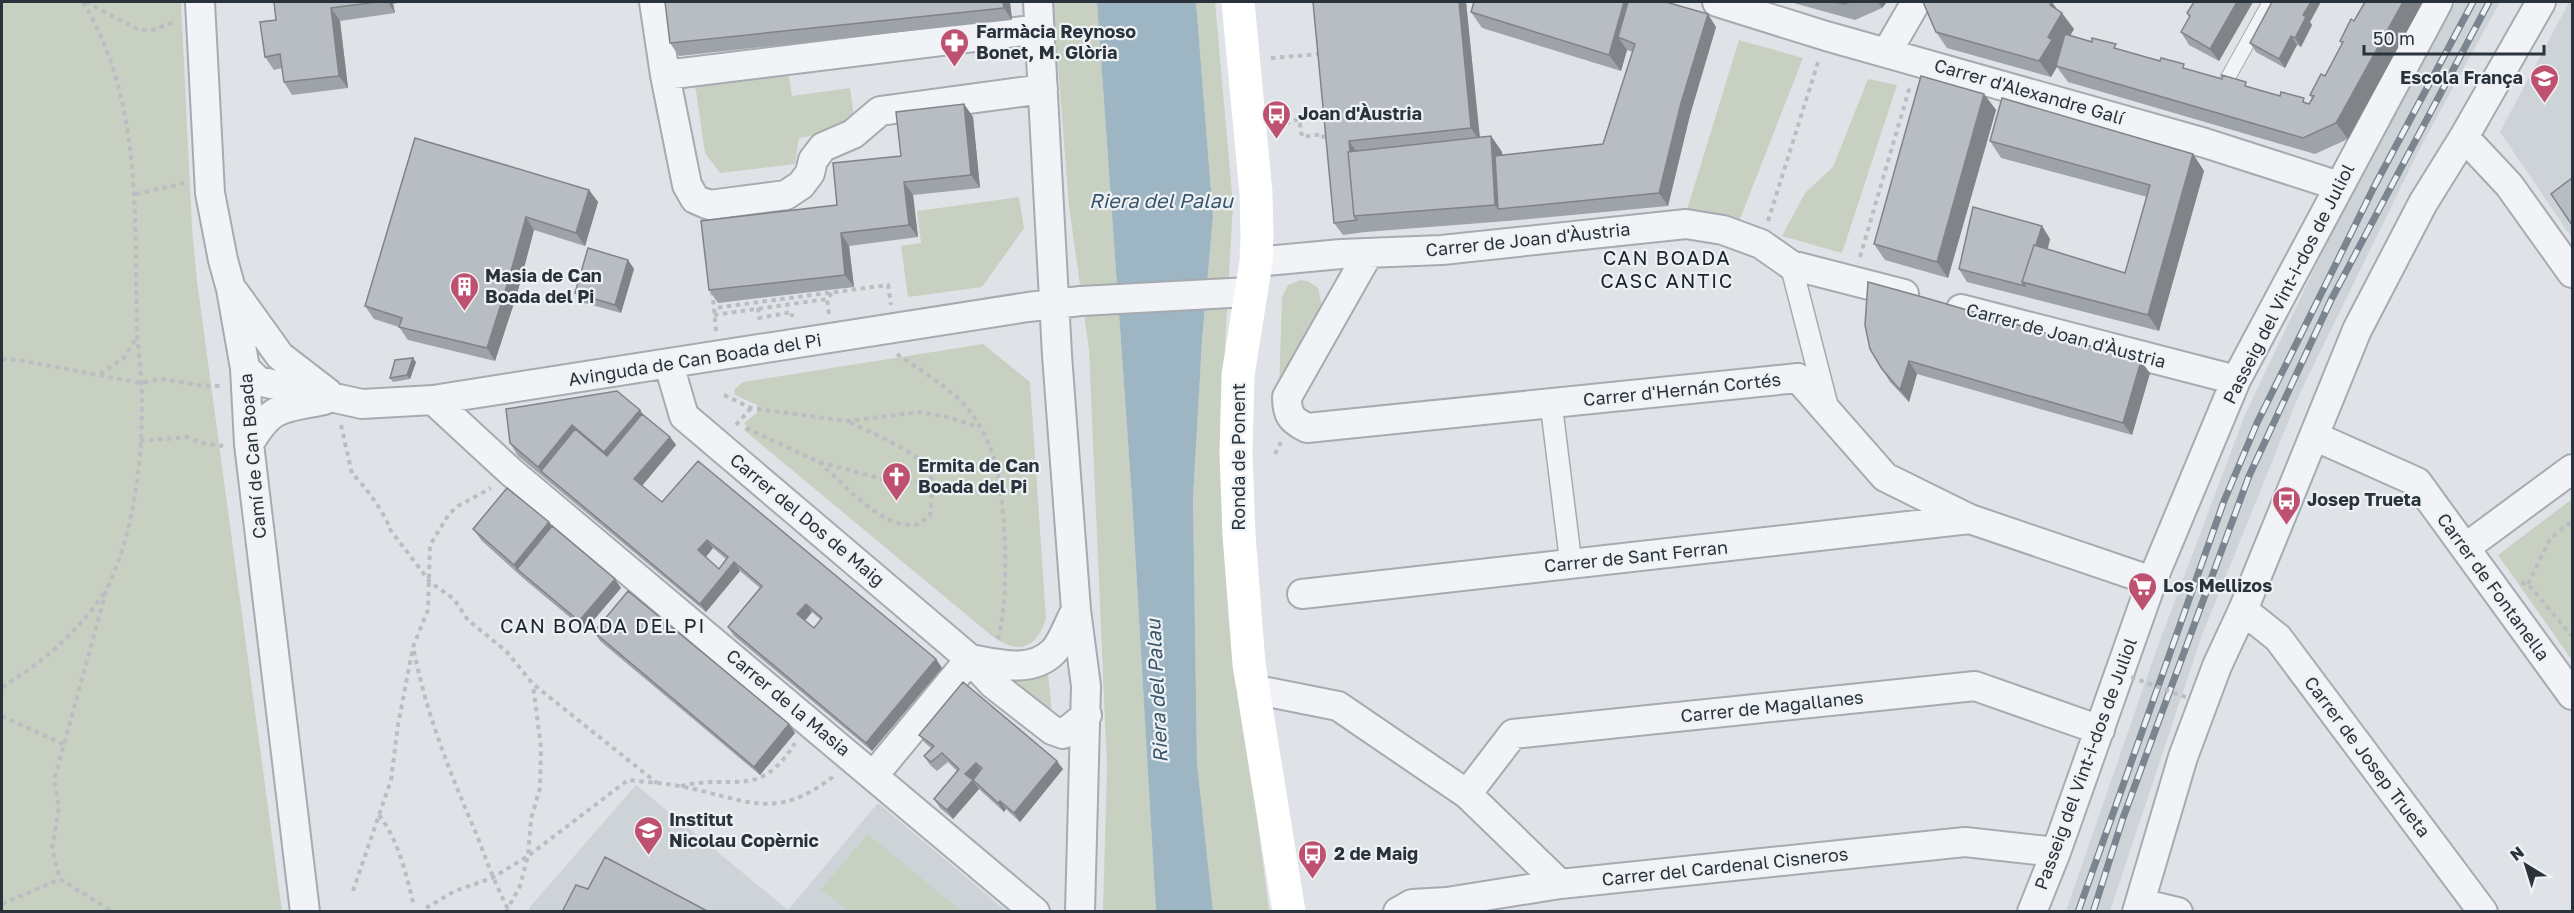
<svg xmlns="http://www.w3.org/2000/svg" width="2574" height="913" font-family="'Golos Text',sans-serif">
  <rect width="100%" height="100%" fill="#dfe3e7"/>
  <!-- built -->
  <path fill="#ced3d8" d="M2456,2H2500L2420,148L2299,395L2202,635L2110,911H2066L2156,651L2244,417L2327,242Z
    M2569,2H2572V238L2500,132Z
    M636,785L788,910L878,803L1006,911L529,912V908Z"/>
  <!-- green -->
  <path fill="#c7d0c1" d="M2,2H181L192,228L197,281L282,911H2Z
    M1053,2H1097L1132,498L1156,911H1103L1107,767L1089,350L1069,206Z
    M1196,2H1215L1233,205L1225,343L1232,619L1269,911H1213L1197,763L1193,498L1202,341L1213,216Z
    M1739,40L1803,58L1738,224L1686,213Z
    M788,71L792,96L850,88L855,124L847,129L799,138L795,164L720,173L705,153L695,84Z
    M1868,79L1897,85L1842,253L1782,236L1805,193L1833,167Z
    M1019,197L1024,228L982,287L908,297L901,246L921,243L917,211Z
    M1301,280L1308,281L1318,288L1322,305L1279,391L1282,297L1288,285Z
    M983,344L1030,382L1046,619C1036,649 1018,655 992,636L744,430L747,426L744,423L757,413V405L735,395L734,390L743,382Z
    M2572,499V660L2498,555Z
    M1048,672L1052,714L1001,673Z
    M868,834L961,911H848L821,889Z"/>
  <!-- water -->
  <path fill="#9eb5c3" d="M1097,2H1196L1213,216L1202,341L1193,498L1197,763L1213,911H1156L1132,498Z"/>
  <g fill="none" stroke-linecap="round" stroke-linejoin="round">
    <defs>
      <path id="service" d="M2220,92L2270,2"/>
      <path id="pedestrian" d="M1791,265L1828,409
        M1551,403L1571,564"/>
      <path id="minor" d="M200,2L210,193L223,260L231,289L245,368L249,444L305,912
        M654,2L665,75L687,185L695,199L709,205L786,195L801,185L810,173L813,160L823,147L853,134L880,111L1043,89
        M1038,2L1057,355L1076,610L1086,686L1080,912
        M1717,2L1826,36L2205,143L2339,186
        M1887,52L1916,2
        M665,75L1040,29
        M2464,137L2509,185L2572,273
        M1368,254L1287,397C1287,415 1291,420 1307,428L1798,378L1885,477L1970,519L2152,581
        M1256,262L1341,254L1442,250L1686,224L1723,230L1761,244L1791,265L1904,294
        M234,292L280,356L328,393
        M1961,309L2236,380
        M669,365L684,416L970,659L993,684L1052,730L1063,734L1087,715
        M245,368L258,381L362,404L433,400L1028,307L1081,301L1249,292
        M433,400L511,472L1035,912
        M2314,436L2417,482L2572,695
        M249,444C272,404 282,409 324,400
        M2465,548L2572,469
        M1302,594L1970,519
        M2243,610L2278,638L2483,912
        M970,659C998,664 1032,674 1054,651C1063,641 1069,622 1076,610
        M1252,689L1338,706L1467,794L1560,884
        M874,775L970,659
        M1467,794L1513,734L1975,686L2100,730
        M2140,903L2178,912
        M1398,912L1412,904L1447,902L1560,884L1965,842L2056,852
        M2032,912L2056,852L2152,581L2236,380L2438,2
        M2137,912L2183,757L2217,666L2243,610L2357,330L2423,203L2464,137L2541,2"/>
    </defs>
    <!-- service casing -->
    <use href="#service" stroke="#a5abb0" stroke-width="16"/>
    <!-- pedestrian casing -->
    <use href="#pedestrian" stroke="#a5abb0" stroke-width="24"/>
    <!-- minor casing -->
    <use href="#minor" stroke="#a5abb0" stroke-width="32"/>
    <!-- path -->
    <path stroke="#babdc2" stroke-width="4" stroke-dasharray="4.5 4.5" stroke-linecap="butt" d="M83,2C143,101 134,217 137,328C138,352 142,376 142,401C142,464 134,533 106,591L54,781L59,807L52,849L60,879L113,912
      M86,2L139,30H152L175,22
      M1271,58L1321,54
      M1277,126L1299,119L1302,137L1323,134L1324,141L1330,140
      M136,194L185,183
      M1768,221L1819,59
      M1860,257L1910,86
      M712,291L714,308
      M758,308L759,318L792,312V317
      M829,314L827,299L833,292
      M714,315L827,299
      M716,331L714,308L888,285L891,305
      M897,354C919,370 956,391 972,414C979,424 987,438 991,450C1007,491 1010,597 998,639
      M2,359L18,360L141,383L161,379L197,385L220,386
      M100,374L124,358L137,337
      M724,395L751,408L847,421L920,412L951,418L978,427
      M341,425L352,474C361,480 389,519 389,528L430,582L454,599L468,620L506,651L533,684L657,783
      M736,425L751,408
      M746,428L819,462L882,479L932,483
      M140,441L188,437L201,443L223,446
      M1275,454L1281,442
      M819,462C842,482 881,528 914,525C920,524 925,519 930,516C931,502 934,486 930,473C925,454 865,430 847,421
      M2521,583L2528,584L2572,636
      M2528,584L2550,539L2572,521
      M414,651C427,716 450,773 476,833C486,859 495,884 508,909
      M2,687C41,664 78,632 104,593
      M2,716L65,745
      M681,786C733,773 759,801 795,743
      M379,815C399,841 406,874 414,906
      M353,891L391,780L398,725L413,647L428,610L430,545L449,514L458,506L491,488
      M2,904L60,879
      M426,908L455,891L492,878L528,856L628,780C645,782 662,783 679,786C745,798 774,824 835,775
      M506,912L520,886L528,856L531,819L540,788L541,748L533,685"/>
    <!-- service -->
    <use href="#service" stroke="#f2f3f6" stroke-width="14"/>
    <!-- pedestrian -->
    <use href="#pedestrian" stroke="#f2f3f6" stroke-width="21"/>
    <!-- minor -->
    <use href="#minor" stroke="#f2f3f6" stroke-width="28"/>
    <!-- secondary -->
    <path stroke="#fff" stroke-width="33" d="M1238,2L1256,193L1257,235L1256,262L1238,375L1236,453L1239,535L1249,664L1289,912"/>
    <defs>
      <path id="rail" d="M2078,912L2224,501L2257,423L2374,187L2473,2
        M2093,912L2123,818L2249,476L2331,300L2489,2"/>
    </defs>
    <!-- rail casing -->
    <use href="#rail" stroke="#7a858f" stroke-width="7"/>
    <!-- rail -->
    <use href="#rail" stroke="#eef2f5" stroke-width="4.5" stroke-dasharray="14" stroke-linecap="butt"/>
    <!-- path-bridge -->
    <path stroke="#babdc2" stroke-width="4" stroke-dasharray="4.5 4.5" stroke-linecap="butt" d="M2131,677L2188,698"/>
  </g>
  <!-- wall -->
  <path fill="#9da3a8" fill-rule="evenodd" d="M274,2H403L393,4L395,13L340,21L348,88L292,95L284,82L282,68L274,70L265,57L276,20Z
    M665,2H1010L1012,20L679,56L670,43Z
    M1313,2H1466L1480,137L1491,136L1502,152V155L1603,144L1633,52L1627,50L1621,71L1482,28L1471,12L1716,27L1690,115L1668,206L1507,221L1365,232L1343,235L1334,223Z
    M1790,2H1887L1882,8L1855,20Z
    M2194,2H2253L2219,61L2189,45L2181,32L2189,17L2187,13Z
    M2365,2H2423L2348,139L2315,154L2068,82L2057,67L2051,77L1947,48L1936,32L2057,9L2074,29L2070,35L2309,104L2312,99L2310,95L2325,76L2342,44L2340,41L2354,21Z
    M2310,22L2312,25L2301,47L2297,45L2285,68L2256,52L2250,43Z
    M1984,94L1996,110L1948,278L1885,260L1874,244Z
    M964,104L973,117L980,188L913,195L918,237L849,246L854,287L718,303L709,290L837,205L901,156Z
    M415,138L589,190L598,202L585,246L534,230L517,294L495,361L408,340L399,327L374,319L365,306Z
    M1990,141L2193,154L2204,171L2159,331L1967,282L1959,269L2042,226L2050,239L2048,249L2125,273L2147,197L2001,158Z
    M628,260L634,269L621,313L581,302L575,293Z
    M1870,349L2150,373L2132,435L1917,374L1909,402L1890,382Z
    M416,362L410,379L393,382L390,378Z
    M506,409L640,410L642,414L670,437L676,445L642,486L662,502L936,659L942,668L872,751L734,636L728,627L760,588L740,571L706,612L518,456L510,443ZM713,548L726,559L719,569L706,557ZM812,612L821,620L814,628L805,621Z
    M552,526L621,588L585,630L523,578L482,541L473,529Z
    M594,632L789,724L795,733L760,775L600,641Z
    M919,735L1063,769L1020,822L1006,809L1004,812L979,789L953,819L940,808L934,799L957,771L948,762L937,771L930,765L924,756L931,748L925,743Z"/>
  <!-- shaded-wall -->
  <path fill="#808488" d="M388,2H392L393,4L395,13Z
    M1003,2H1010L1012,20L1004,8Z
    M1459,2H1466L1480,141L1471,128Z
    M1624,2H1639L1618,37L1627,50L1621,71L1609,55Z
    M1878,2H1887L1882,8Z
    M2052,2L2061,15L2062,13L2074,29L2061,52L2063,56L2051,77L2039,61L2048,37L2050,5Z
    M2237,2H2253L2219,61L2210,49Z
    M2311,2H2321L2310,22L2312,25L2301,47L2295,38L2303,15Z
    M2403,2H2423L2348,139L2336,123Z
    M331,8L340,21L348,88L339,76Z
    M1708,14L1716,27L1690,115L1668,206L1659,193L1681,103Z
    M2291,36L2297,45L2285,68L2279,59Z
    M1984,94L1996,110L1948,278L1937,262Z
    M964,104L973,117L980,188L971,175Z
    M1491,136L1502,152L1506,208L1498,209L1495,205Z
    M1349,141L1358,154L1356,216Z
    M2193,154L2204,171L2159,331L2148,315Z
    M904,182L913,195L918,237L909,225Z
    M589,190L598,202L585,246L576,233Z
    M526,217L534,230L517,294L495,361L487,348Z
    M2042,226L2050,239L2037,286L2026,283Z
    M841,233L849,246L854,287L845,275Z
    M628,260L634,269L621,313L615,305Z
    M413,358L416,362L410,379L407,375Z
    M1909,361L1917,374L1909,402L1900,390Z
    M2141,361L2150,373L2132,435L2123,423Z
    M640,410L648,422L613,465L604,452Z
    M572,425L581,438L541,471L538,467Z
    M670,437L676,445L640,488L634,479Z
    M549,522L558,535L517,569L514,565Z
    M707,540L713,548L704,559L698,550Z
    M734,562L740,571L706,612L700,604Z
    M615,579L621,588L585,630L579,621Z
    M806,604L812,612L803,623L797,614Z
    M936,659L942,668L872,751L866,743Z
    M789,724L795,733L760,775L754,767Z
    M1057,761L1063,769L1020,822L1014,813Z
    M976,763L982,772L973,781L979,789L953,819L947,810L965,774Z
    M1000,801L1006,809L1004,812L998,803Z"/>
  <!-- building -->
  <path fill="#b7bdc3" stroke="#808488" stroke-width="1.5" fill-rule="evenodd" d="M274,2H377L331,8L339,76L284,82L280,54L265,57L260,22L276,20Z
    M665,2H1003L1004,8L670,43Z
    M1313,2H1459L1471,128L1349,141L1350,152H1348L1354,216L1357,220L1334,223Z
    M1474,2H1624L1609,55L1471,12Z
    M1628,2H1666L1708,14L1681,103L1659,193L1498,209L1495,156L1603,144L1635,44L1618,37Z
    M1836,2H1850L1844,4Z
    M1923,2H2052L2050,5L2062,13L2048,37L2052,40L2039,61L1936,32Z
    M2194,2H2237L2210,49L2181,32L2190,16L2187,13Z
    M2272,2H2311L2303,15L2306,17L2295,38L2291,36L2279,59L2250,43Z
    M2365,2H2403L2336,123L2303,138L2056,66L2065,34L2092,42V38L2116,44L2114,48L2160,61L2161,58L2184,64L2183,68L2222,79V75L2246,82L2245,86L2280,96L2281,92L2304,98L2303,102L2309,104L2314,96L2310,95L2321,74L2325,76L2343,42L2340,41L2351,19L2354,21Z
    M1921,76L1984,94L1937,262L1874,244Z
    M2002,98L2193,154L2148,315L2022,282L2034,245L2125,273L2150,185L1990,141Z
    M964,104L971,175L904,182L909,225L841,233L845,275L709,290L701,221L837,205L833,163L901,156L896,112Z
    M1491,136L1495,205L1354,216L1348,152Z
    M415,138L589,190L576,233L526,217L508,282L487,348L399,327L402,318L365,306Z
    M2572,178V225L2551,194Z
    M1973,207L2042,226L2036,245H2034L2022,282L2025,286L1959,269Z
    M588,248L628,260L615,305L575,293Z
    M1868,282L1926,298L2141,361L2123,423L1909,361L1900,390L1882,369L1870,349L1865,325Z
    M413,358L407,375L390,378L395,360Z
    M617,391L640,410L604,452L572,425L538,467L510,443L506,409Z
    M642,414L670,437L634,479L662,502L698,461L936,659L866,743L728,627L762,586L734,562L700,604L541,471L575,429L607,456ZM707,540L728,557L719,569L698,550ZM806,604L822,618L814,628L797,614Z
    M507,488L549,522L514,565L473,529Z
    M552,526L615,579L579,621L517,569Z
    M628,591L789,724L754,767L594,632Z
    M963,682L1057,761L1014,813L1000,801L998,803L973,780L982,768L976,763L965,774L973,780L947,810L934,799L959,769L942,753L931,762L924,756L934,746L919,735Z
    M605,857L709,912H562L576,885L588,889Z"/>
  <!-- icons -->
  <defs>
    <symbol id="pharmacy-pin" viewBox="-11 -11 22 30"><path d="M0 17L-7.5 6A9.5 9.5 0 1 1 7.5 6Z" fill="#bf5170" stroke="#eef2f5"/><path d="M-2-6h4v4h4v4h-4v4h-4v-4h-4v-4h4Z" fill="#fff"/></symbol>
    <symbol id="school-pin" viewBox="-11 -11 22 30"><path d="M0 17L-7.5 6A9.5 9.5 0 1 1 7.5 6Z" fill="#bf5170" stroke="#eef2f5"/><path d="M0-5L7-2L0 1L-7-2ZM-4 1L0 2.5L4 1V4Q0 6-4 4Z" fill="#fff"/></symbol>
    <symbol id="bus-pin" viewBox="-11 -11 22 30"><path d="M0 17L-7.5 6A9.5 9.5 0 1 1 7.5 6Z" fill="#bf5170" stroke="#eef2f5"/><path d="M-5-6H5V4H4V6H2V4H-2V6H-4V4H-5ZM-3.5-4V0h7V-4ZM-3.5 1.2v1.5H-2V1.2ZM2 1.2v1.5H3.5V1.2Z" fill="#fff"/></symbol>
    <symbol id="building-pin" viewBox="-11 -11 22 30"><path d="M0 17L-7.5 6A9.5 9.5 0 1 1 7.5 6Z" fill="#bf5170" stroke="#eef2f5"/><path d="M-4-6H4V6H1V3H-1V6H-4ZM-2.5-4.3h1.7v1.8h-1.7ZM.8-4.3h1.7v1.8H.8ZM-2.5-1h1.7V.8h-1.7ZM.8-1h1.7V.8H.8Z" fill="#fff"/></symbol>
    <symbol id="church-pin" viewBox="-11 -11 22 30"><path d="M0 17L-7.5 6A9.5 9.5 0 1 1 7.5 6Z" fill="#bf5170" stroke="#eef2f5"/><path d="M-1.2-6h2.4v3.5h3.3v2.4h-3.3V6h-2.4V-.1h-3.3v-2.4h3.3Z" fill="#fff"/></symbol>
    <symbol id="supermarket-pin" viewBox="-11 -11 22 30"><path d="M0 17L-7.5 6A9.5 9.5 0 1 1 7.5 6Z" fill="#bf5170" stroke="#eef2f5"/><path d="M-6-5.5h2.5l.6 2H6L4.5 2H-2.5L-4.4-4H-6ZM-1.5 3.2a1.3 1.3 0 1 0 .1 0ZM3 3.2a1.3 1.3 0 1 0 .1 0Z" fill="#fff"/></symbol>
  </defs>
  <g fill-rule="evenodd">
    <use href="#pharmacy-pin" x="938" y="26" width="33" height="45"/>
    <use href="#school-pin" x="2528" y="62" width="33" height="45"/>
    <use href="#bus-pin" x="1260" y="98" width="33" height="45"/>
    <use href="#building-pin" x="448" y="270" width="33" height="45"/>
    <use href="#church-pin" x="880" y="460" width="33" height="45"/>
    <use href="#bus-pin" x="2270" y="484" width="33" height="45"/>
    <use href="#supermarket-pin" x="2126" y="570" width="33" height="45"/>
    <use href="#school-pin" x="632" y="814" width="33" height="45"/>
    <use href="#bus-pin" x="1296" y="838" width="33" height="45"/>
  </g>
  <g text-anchor="middle" stroke-width="4.5" stroke-linejoin="round" paint-order="stroke">
    <!-- poi labels -->
    <g font-size="18" font-weight="bold" fill="#2a333c" stroke="#eef2f5" text-anchor="start">
      <text x="976" y="38">Farmàcia Reynoso<tspan x="976" dy="21">Bonet, M. Glòria</tspan></text>
      <text x="2523" y="84" text-anchor="end">Escola França</text>
      <text x="1298" y="120">Joan d'Àustria</text>
      <text x="485" y="282">Masia de Can<tspan x="485" dy="21">Boada del Pi</tspan></text>
      <text x="918" y="472">Ermita de Can<tspan x="918" dy="21">Boada del Pi</tspan></text>
      <text x="2307" y="506">Josep Trueta</text>
      <text x="2163" y="592">Los Mellizos</text>
      <text x="669" y="826">Institut<tspan x="669" dy="21">Nicolau Copèrnic</tspan></text>
      <text x="1334" y="860">2 de Maig</text>
    </g>
    <!-- street labels -->
    <g font-size="18" fill="#2a333c" stroke="#eef2f5">
      <text transform="translate(2029 92) rotate(16)" y="6">Carrer d'Alexandre Galí</text>
      <text transform="translate(1528 240) rotate(-6)" y="6">Carrer de Joan d'Àustria</text>
      <text transform="translate(2289 284) rotate(-63)" y="6">Passeig del Vint-i-dos de Juliol</text>
      <text transform="translate(2066 336) rotate(15)" y="6">Carrer de Joan d'Àustria</text>
      <text transform="translate(695 360) rotate(-9)" y="6">Avinguda de Can Boada del Pi</text>
      <text transform="translate(1682 390) rotate(-6)" y="6">Carrer d'Hernán Cortés</text>
      <text transform="translate(253 456) rotate(-95)" y="6">Camí de Can Boada</text>
      <text transform="translate(1239 457) rotate(-90)" y="6">Ronda de Ponent</text>
      <text transform="translate(807 520) rotate(40)" y="6">Carrer del Dos de Maig</text>
      <text transform="translate(1636 557) rotate(-6)" y="6">Carrer de Sant Ferran</text>
      <text transform="translate(2493 587) rotate(54)" y="6">Carrer de Fontanella</text>
      <text transform="translate(788 703) rotate(40)" y="6">Carrer de la Masia</text>
      <text transform="translate(1772 707) rotate(-6)" y="6">Carrer de Magallanes</text>
      <text transform="translate(2367 757) rotate(53)" y="6">Carrer de Josep Trueta</text>
      <text transform="translate(2086 764) rotate(-70)" y="6">Passeig del Vint-i-dos de Juliol</text>
      <text transform="translate(1725 867) rotate(-6)" y="6">Carrer del Cardenal Cisneros</text>
    </g>
    <!-- water labels -->
    <g font-size="20" font-style="italic" fill="#39566b" stroke="#eef2f5">
      <text x="1161" y="208">Riera del Palau</text>
      <text transform="translate(1157 691) rotate(-93)" y="7">Riera del Palau</text>
    </g>
    <!-- neighbourhood labels -->
    <g font-size="20" letter-spacing="1.5" fill="#1c242d" stroke="#eef2f5">
      <text x="1667" y="265">CAN BOADA<tspan x="1667" dy="23">CASC ANTIC</tspan></text>
      <text x="603" y="633">CAN BOADA DEL PI</text>
    </g>
  </g>
  <!-- border -->
  <rect width="2574" height="913" fill="none" stroke="#2a333c" stroke-width="6"/>
  <!-- north arrow -->
  <g transform="translate(2526 865) rotate(322)" stroke="#eef2f5" stroke-width="4.5" paint-order="stroke">
  <path d="M0-4.5L10 22L0 15L-10 22Z" fill="#2a333c"/>
  <text y="-9" font-size="16" font-weight="bold" text-anchor="middle" fill="#2a333c">N</text>
  </g>
  <!-- scale -->
  <path d="M2364 45v9h180v-9" fill="none" stroke="#2a333c" stroke-width="3"/>
  <text x="2373" y="45" font-size="18" fill="#2a333c" stroke="#eef2f5" stroke-width="4.5" paint-order="stroke">50 m</text>
</svg>
